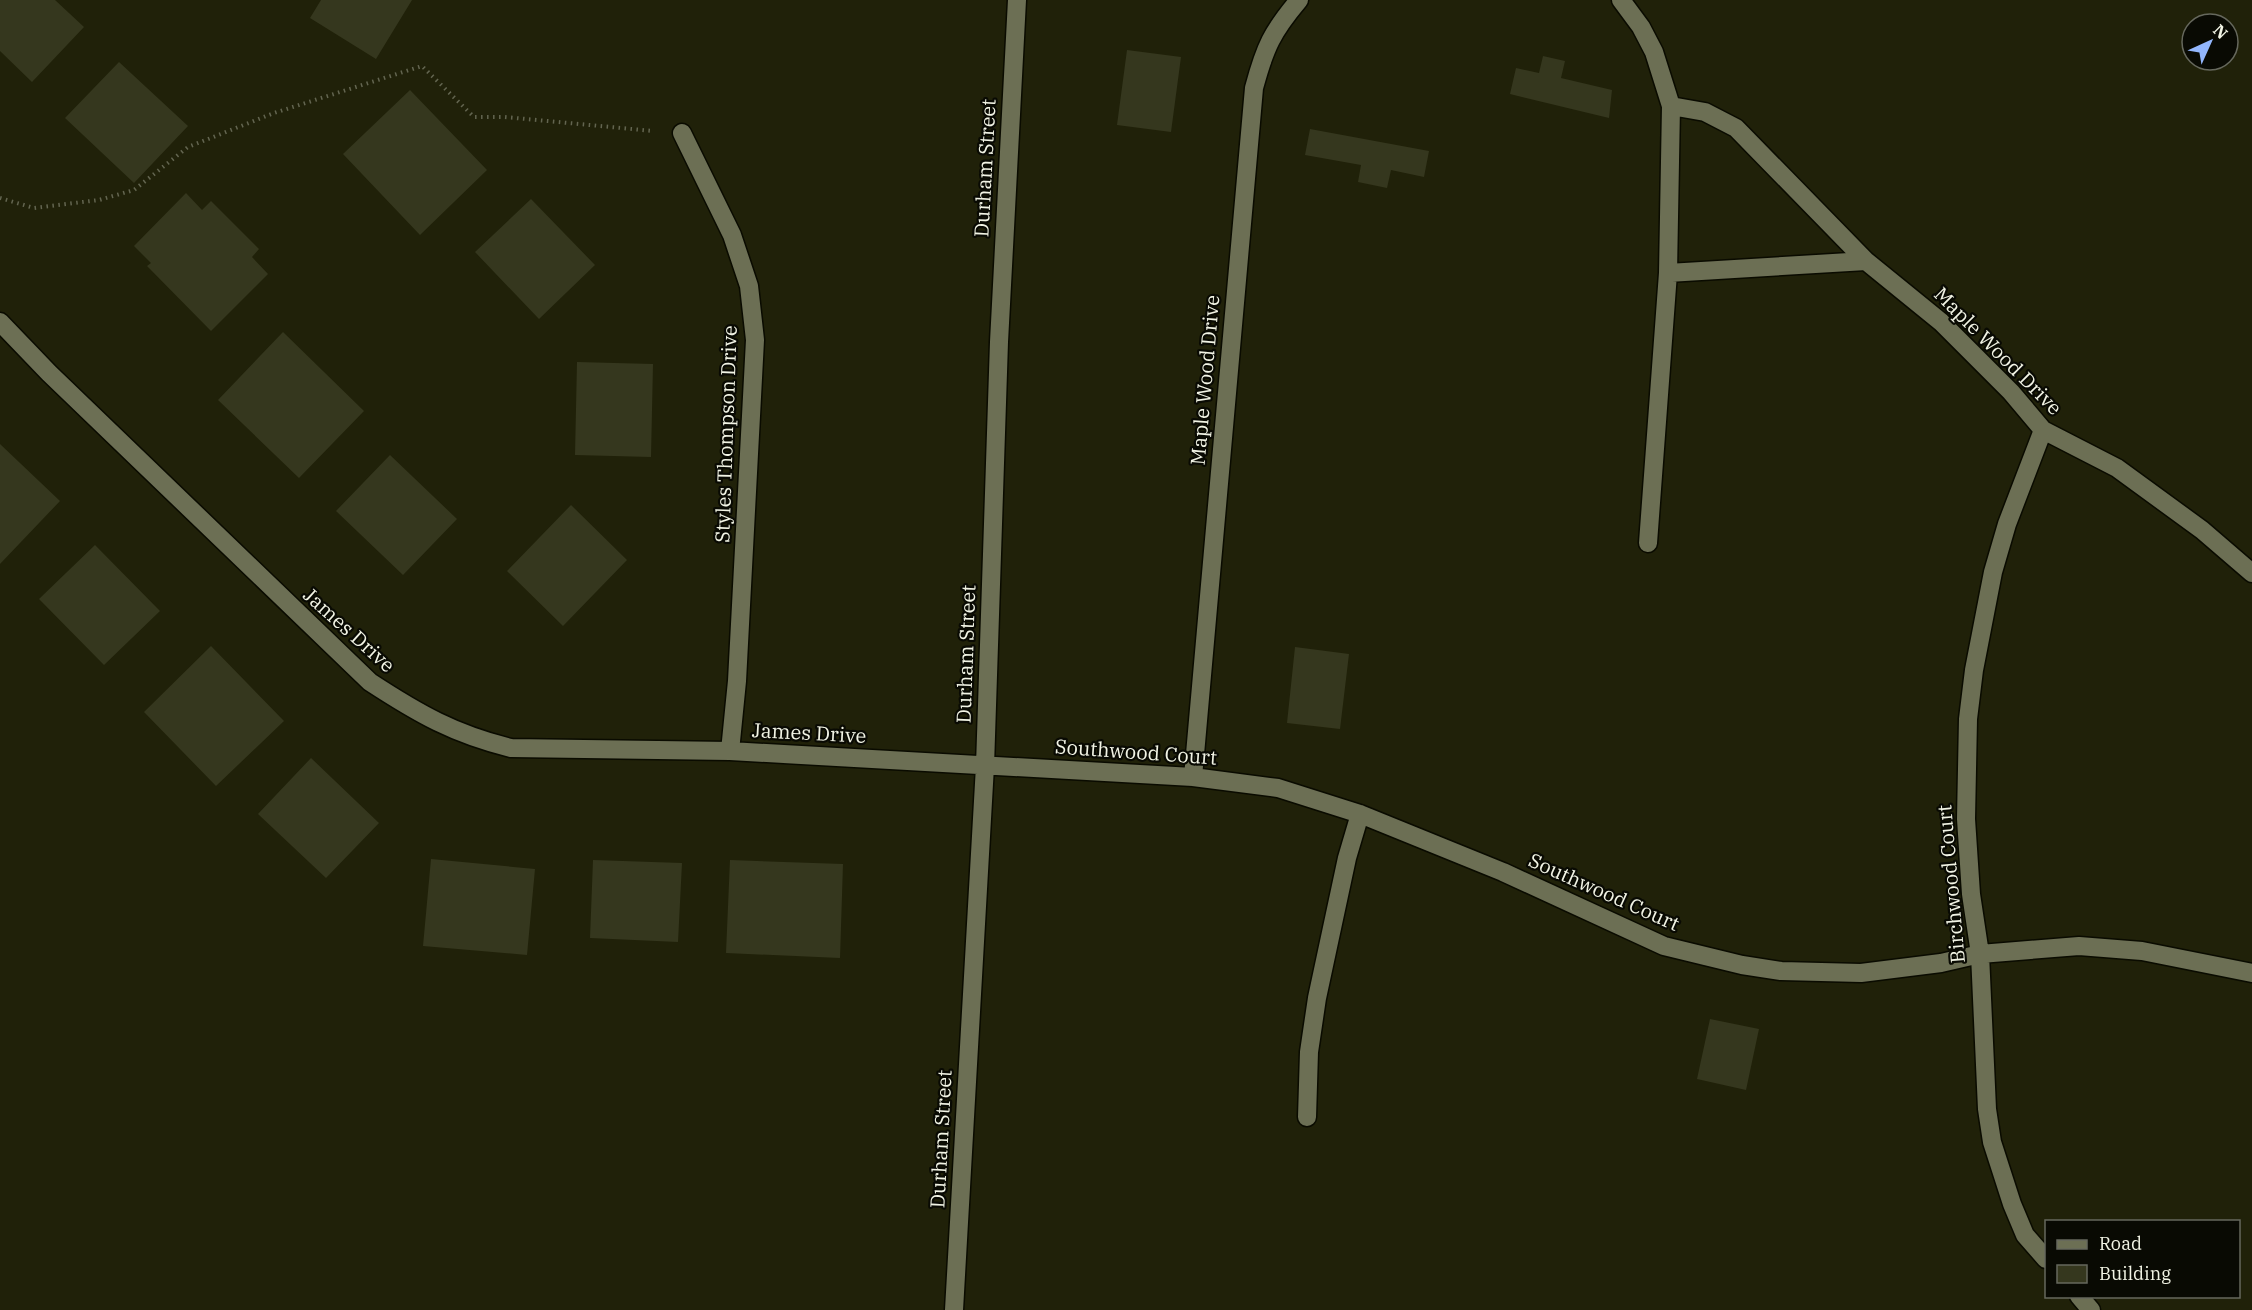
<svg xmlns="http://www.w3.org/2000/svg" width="2252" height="1310" font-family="'IBM Plex Serif',serif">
  <rect width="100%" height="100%" fill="#202109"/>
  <!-- building -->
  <path fill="#35371e" d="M0,0H55L84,27L32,82L0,51Z
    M321,0H412L376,59L310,18Z
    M1127,50L1181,57L1171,132L1117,125Z
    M1543,56L1565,61L1561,78L1612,90L1609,118L1510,94L1516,68L1539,73Z
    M119,62L188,126L134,183L65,118Z
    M410,90L487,170L420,235L343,154Z
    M1310,129L1429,151L1424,177L1391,170L1387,188L1358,182L1361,165L1305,155Z
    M186,193L202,210L211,201L259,249L252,257L268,274L211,331L147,266L151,263L134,246Z
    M531,199L595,265L539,319L475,252Z
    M283,332L364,411L299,478L218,400Z
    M577,362L653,364L651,457L575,455Z
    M0,444L60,501L0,564Z
    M390,455L457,519L403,575L336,511Z
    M571,505L627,560L563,626L507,571Z
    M95,545L160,611L104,665L39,599Z
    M211,646L284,721L216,786L144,712Z
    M1295,647L1349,654L1340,729L1287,723Z
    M311,758L379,823L326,878L258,814Z
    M431,859L535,869L527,955L423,946Z
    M593,860L682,863L678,942L590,938Z
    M730,860L843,864L840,958L726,953Z
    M1710,1019L1759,1029L1746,1090L1697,1079Z"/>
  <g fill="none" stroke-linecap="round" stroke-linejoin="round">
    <defs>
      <path id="minor" d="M1621,0L1641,27L1654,52L1671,106L1668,273L1648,543
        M1671,106L1705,112L1736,128L1866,261L1941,322L2011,392L2043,430L2117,468L2202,530L2252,573
        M682,133L732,235L749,286L755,340L737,681L730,751
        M1668,273L1866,261
        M0,322L49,373L370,682C419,714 454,734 511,748L730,751L1193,777L1278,788L1360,814L1503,872L1664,946L1742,965L1781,971L1861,973L1941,963L1980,954L2079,946L2142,951L2252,973
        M2043,430L2007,524L1993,572L1974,670L1968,719L1966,819L1971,894L1980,954L1987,1109L1992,1142L2012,1204L2025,1235L2046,1259
        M1193,777L1254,88C1265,47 1272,32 1299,0
        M1307,1117L1309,1052L1317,998L1347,858L1360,814
        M2079,1296L2091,1310
        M954,1310L985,766L999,342L1017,0"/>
    </defs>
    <!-- minor casing -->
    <use href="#minor" stroke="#0a0b00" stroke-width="21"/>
    <!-- path -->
    <path stroke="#636550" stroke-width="4" stroke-dasharray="1.5 4.5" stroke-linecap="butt" d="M0,198L34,208L99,200L134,190L188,147L274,113L422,66L474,117H505L653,131"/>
    <!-- minor -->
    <use href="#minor" stroke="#6c6f54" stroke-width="18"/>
  </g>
  <g text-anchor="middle" stroke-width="4.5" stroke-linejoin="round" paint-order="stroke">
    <!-- street labels -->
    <g font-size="20" fill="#f2f4e5" stroke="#090a03">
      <text transform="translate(985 168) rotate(-87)" y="7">Durham Street</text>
      <text transform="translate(1998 351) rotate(45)" y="7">Maple Wood Drive</text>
      <text transform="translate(1205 380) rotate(-85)" y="7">Maple Wood Drive</text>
      <text transform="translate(726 434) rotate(-88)" y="7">Styles Thompson Drive</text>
      <text transform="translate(349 630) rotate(42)" y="7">James Drive</text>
      <text transform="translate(966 654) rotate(-88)" y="7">Durham Street</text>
      <text transform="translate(809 733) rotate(3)" y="7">James Drive</text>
      <text transform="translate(1136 752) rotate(4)" y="7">Southwood Court</text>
      <text transform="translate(1951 884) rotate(-95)" y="7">Birchwood Court</text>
      <text transform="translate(1604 892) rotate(24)" y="7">Southwood Court</text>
      <text transform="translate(941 1139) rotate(-87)" y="7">Durham Street</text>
    </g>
  </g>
  <!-- legend -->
  <rect x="2045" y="1220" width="195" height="78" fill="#090a03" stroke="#66685d" stroke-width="1.5"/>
  <rect x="2057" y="1240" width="30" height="9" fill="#6c6f54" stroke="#66685d" stroke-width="1.5"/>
  <text x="2099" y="1250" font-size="18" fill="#f2f4e5">Road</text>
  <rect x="2057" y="1265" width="30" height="18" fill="#35371e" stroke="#66685d" stroke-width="1.5"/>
  <text x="2099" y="1280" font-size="18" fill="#f2f4e5">Building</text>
  <!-- north arrow -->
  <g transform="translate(2210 42) rotate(45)"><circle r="28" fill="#090a03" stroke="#66685d" stroke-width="1.5"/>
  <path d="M0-4.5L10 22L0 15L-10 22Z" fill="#93b7fd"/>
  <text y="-9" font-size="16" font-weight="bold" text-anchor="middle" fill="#f2f4e5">N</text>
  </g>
</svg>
